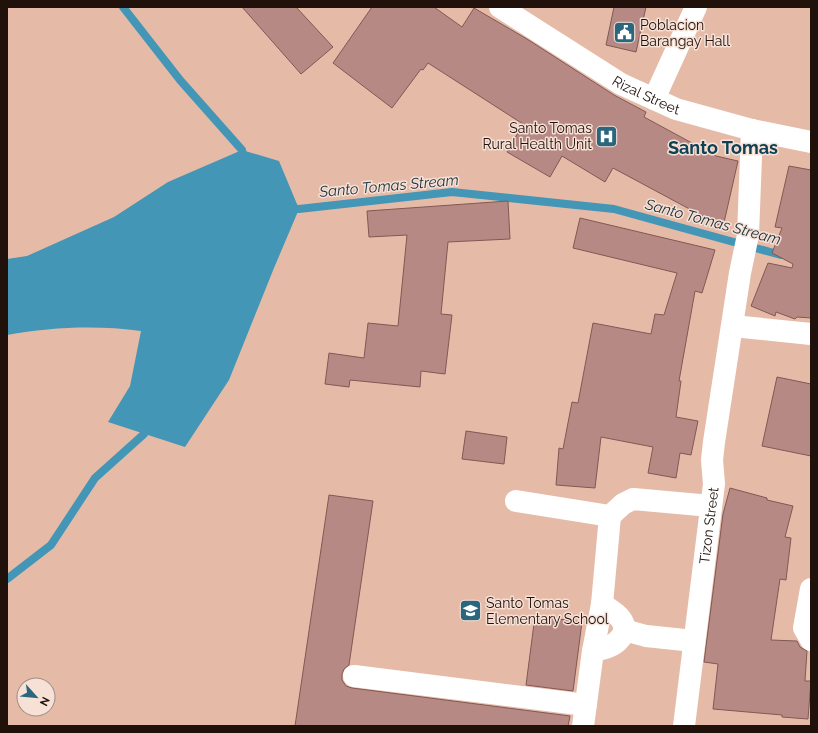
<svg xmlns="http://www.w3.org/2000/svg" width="818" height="733" font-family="Raleway,sans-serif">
  <rect width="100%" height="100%" fill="#e5bba8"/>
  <!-- water -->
  <path fill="#4396b5" d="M242,150L279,161L299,209L274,268L229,380L185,447L108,422L130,386L141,331C97,325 51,327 7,335V259L27,256L114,217L168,182Z"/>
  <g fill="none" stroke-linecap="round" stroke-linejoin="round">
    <!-- stream -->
    <path stroke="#4396b5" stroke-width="8" d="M123,7L180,80L242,150L244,160
      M289,208L299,209L452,192L614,209L781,255
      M7,579L51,545L95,478L144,434L149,424"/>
  </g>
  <!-- building -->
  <path fill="#b68984" stroke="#825854" d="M242,7H296L333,47L301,74Z
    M372,7H434L462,27L474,8L527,39L614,95L646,112L644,117L716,156L738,161L723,227L613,168L605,182L562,156L550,177L507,152L523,124L428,63L423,70L421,69L392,108L333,63Z
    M614,7H646L636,52L606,45Z
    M789,166L811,170V318L797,317L795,319L776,312L775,316L751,306L768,263L792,268L793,264L772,253L782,228L775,227Z
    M508,201L510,239L448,242L441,314L452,315L445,374L421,371L420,387L350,380L349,387L325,384L329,353L364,358L368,323L398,326L407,235L369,237L367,211Z
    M580,218L715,250L702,293L695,291L679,381H681L676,417L698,421L691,455L680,453L676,478L648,473L653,447L601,437L595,488L556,485L559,448L563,449L572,402L578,403L593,323L651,334L655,314L664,315L677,273L573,248Z
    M777,377L811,384V456L762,446Z
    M466,431L507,437L504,464L462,459Z
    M730,488L767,498V500L793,506L785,537L791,538L786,580L780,579L771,640L797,641L800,647L807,651L805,681H811L808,719L782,717V715L713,709L718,664L704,662L723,514Z
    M329,495L373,501L349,665L344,669L342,674V680L346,686L352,688L570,716L568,726H295Z
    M535,616L582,622L573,691L526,685Z"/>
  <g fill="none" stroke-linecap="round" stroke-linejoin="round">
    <!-- minor -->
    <g stroke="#fff" stroke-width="22">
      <path id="s1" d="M500,7L621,84L676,109L752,130L811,142"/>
      <path d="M654,99L696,7"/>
      <path d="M733,326L811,334"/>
      <path d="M516,501L610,516L623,504L633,499L711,506"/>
      <path d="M811,589L804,628L811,640"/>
      <path d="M624,630L646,636L694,641"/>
      <path d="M593,651C598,650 603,649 608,647C617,644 628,633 623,623C620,615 609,609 602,604"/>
      <path d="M354,676L586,705"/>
      <path d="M583,726L593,651L602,604L610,516"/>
      <path id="s2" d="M684,726L714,484L712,460L714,442L740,273L748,235L752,130"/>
    </g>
  </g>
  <!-- icons -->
  <defs>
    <symbol id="civic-square" viewBox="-11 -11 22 22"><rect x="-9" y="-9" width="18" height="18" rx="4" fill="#2a677e" stroke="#f7e1d7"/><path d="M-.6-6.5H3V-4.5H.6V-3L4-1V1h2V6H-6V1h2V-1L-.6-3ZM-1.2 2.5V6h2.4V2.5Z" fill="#fff"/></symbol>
    <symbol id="hospital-square" viewBox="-11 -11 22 22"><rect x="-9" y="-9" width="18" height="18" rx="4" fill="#2a677e" stroke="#f7e1d7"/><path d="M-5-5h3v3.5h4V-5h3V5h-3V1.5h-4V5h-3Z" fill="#fff"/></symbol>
    <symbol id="school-square" viewBox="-11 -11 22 22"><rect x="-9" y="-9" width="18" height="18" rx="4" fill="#2a677e" stroke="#f7e1d7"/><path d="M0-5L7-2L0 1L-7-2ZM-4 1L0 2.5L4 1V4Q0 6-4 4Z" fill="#fff"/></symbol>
  </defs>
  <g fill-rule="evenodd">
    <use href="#civic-square" x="612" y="20" width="25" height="25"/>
    <use href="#hospital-square" x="594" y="124" width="25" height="25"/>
    <use href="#school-square" x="458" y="598" width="25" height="25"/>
  </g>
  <g text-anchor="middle" stroke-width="3" stroke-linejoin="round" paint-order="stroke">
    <!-- poi labels -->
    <g font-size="14" fill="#20110a" stroke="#f7e1d7" text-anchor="start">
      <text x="640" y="30">Poblacion<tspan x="640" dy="16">Barangay Hall</tspan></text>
      <text x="592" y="133" text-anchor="end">Santo Tomas<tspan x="592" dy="16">Rural Health Unit</tspan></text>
      <text x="486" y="608">Santo Tomas<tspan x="486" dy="16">Elementary School</tspan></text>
    </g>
    <!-- street labels -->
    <g font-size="14" fill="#20110a" stroke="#f7e1d7">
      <text dy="5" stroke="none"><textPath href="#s1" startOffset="171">Rizal Street</textPath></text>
      <text dy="5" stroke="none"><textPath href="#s2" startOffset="202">Tizon Street</textPath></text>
    </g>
    <!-- water labels -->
    <g font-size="15" font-style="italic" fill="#16303a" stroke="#f7e1d7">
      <text transform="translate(389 186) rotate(-5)" y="5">Santo Tomas Stream</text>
      <text transform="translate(713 222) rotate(15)" y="5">Santo Tomas Stream</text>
    </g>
    <!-- district labels -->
    <g font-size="18" font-weight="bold" fill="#0e4153" stroke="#f7e1d7">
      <text x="723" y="154">Santo Tomas</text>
    </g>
  </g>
  <!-- border -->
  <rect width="818" height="733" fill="none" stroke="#20110a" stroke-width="16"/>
  <!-- north arrow -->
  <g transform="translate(36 697) rotate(117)"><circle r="19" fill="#f7e1d7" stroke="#a18e85"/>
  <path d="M0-3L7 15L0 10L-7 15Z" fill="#2a677e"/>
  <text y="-6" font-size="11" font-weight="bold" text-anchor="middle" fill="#20110a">N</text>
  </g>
</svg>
